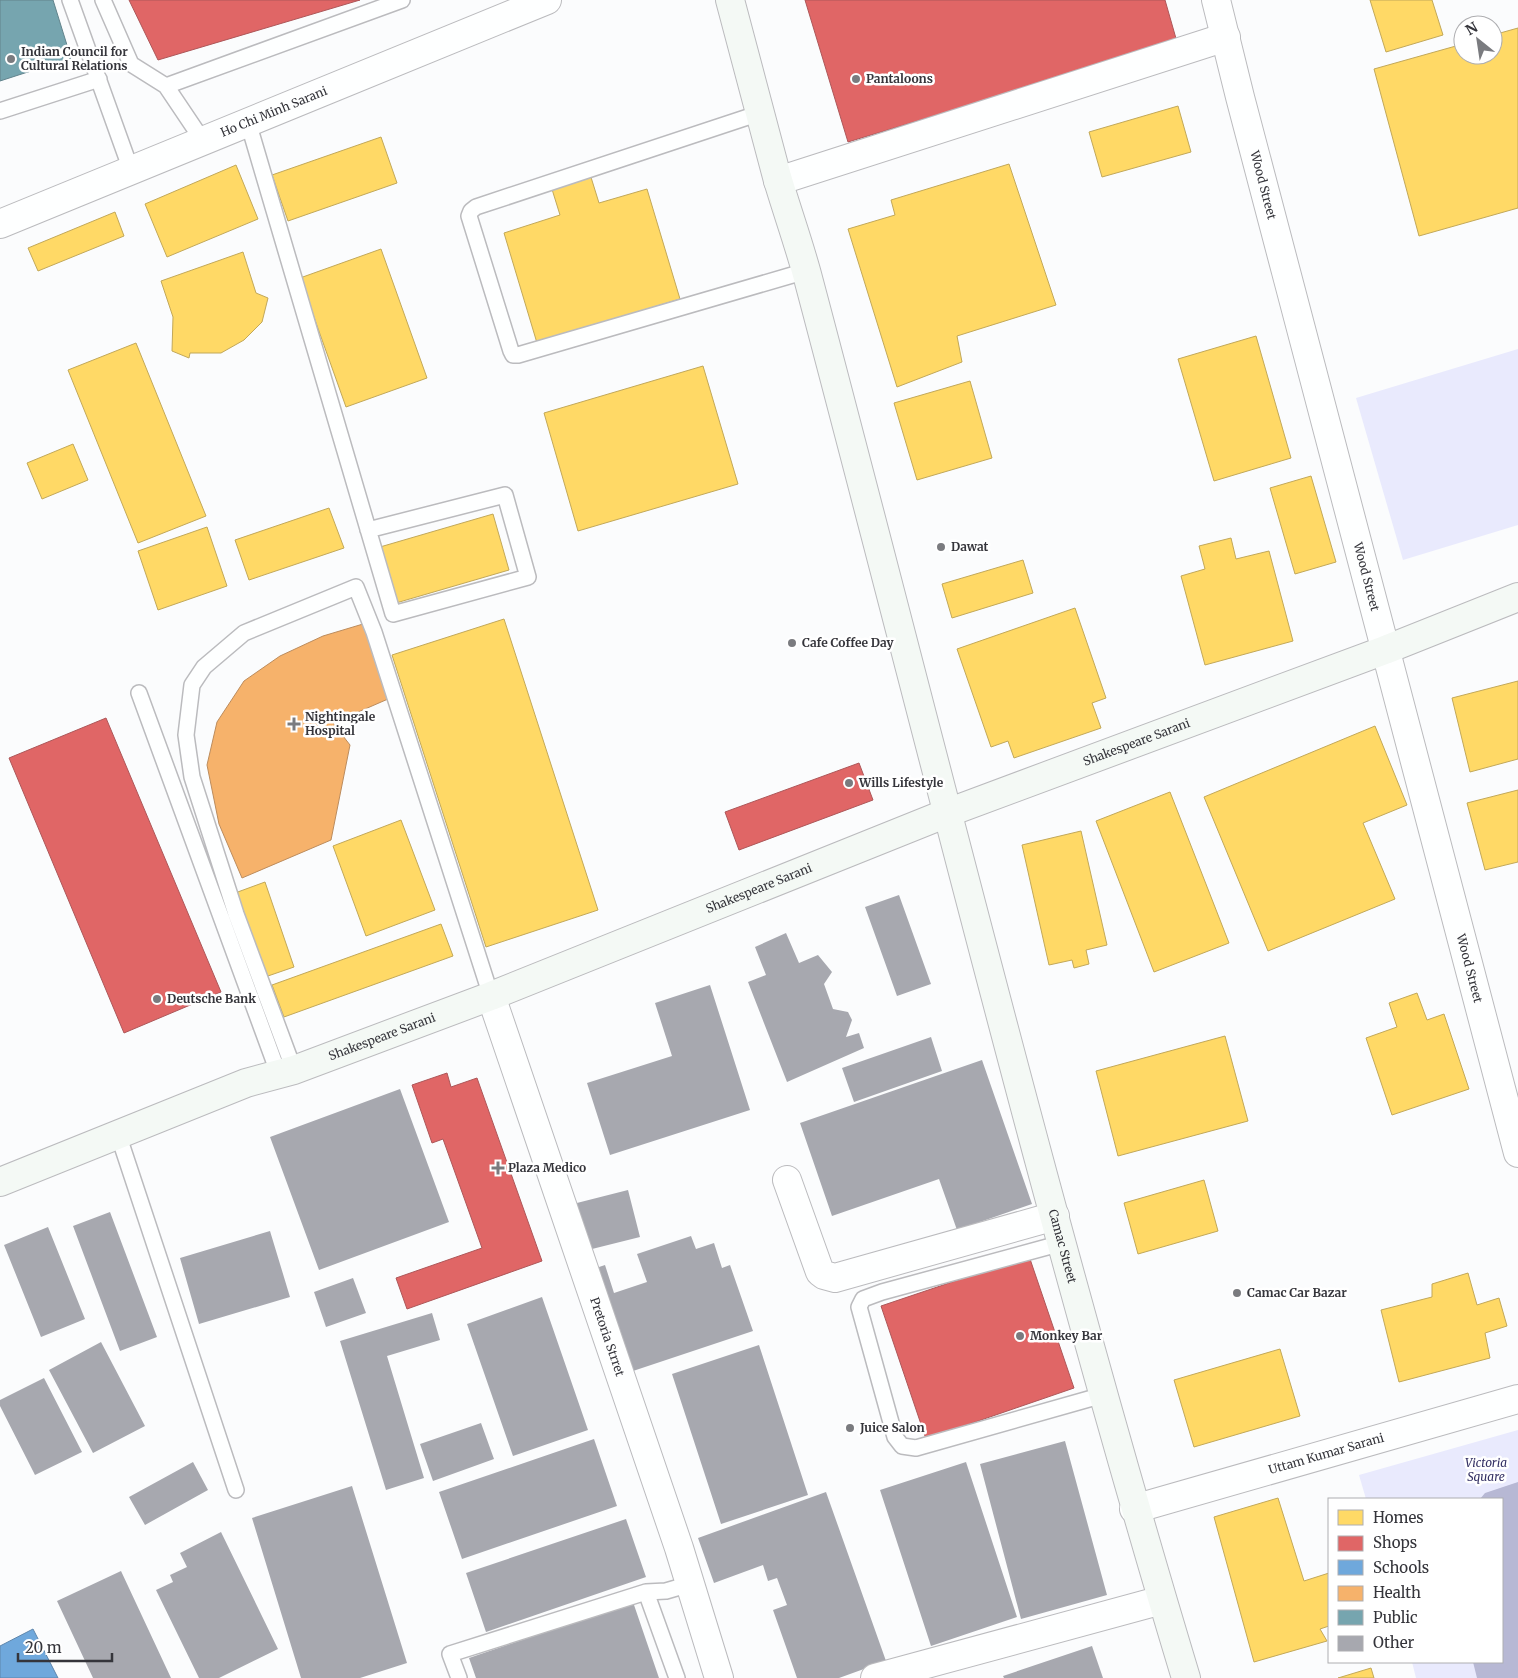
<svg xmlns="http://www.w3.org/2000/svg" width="1518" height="1678" font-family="Merriweather,serif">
  <rect width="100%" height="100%" fill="#fbfcfd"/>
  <!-- green -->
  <path fill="#e9eafd" d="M1518,349V525L1403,560L1356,398Z
    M1518,1430V1678H1416L1412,1662H1502V1499H1366L1359,1475Z"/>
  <!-- water -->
  <path fill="#b7b8d4" d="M1518,1482V1678H1477L1473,1662H1502V1499H1480L1485,1493Z"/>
  <!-- homes -->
  <path fill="#ffd966" stroke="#c2a859" d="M1370,0H1432L1443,35L1386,52Z
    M1518,28V208L1419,236L1374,69L1463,44V55H1493V35Z
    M1178,106L1191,152L1102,177L1089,132Z
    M381,137L397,183L288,221L272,175Z
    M1009,164L1056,305L957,336L962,362L897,387L848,229L895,215L891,200Z
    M236,165L258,219L167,257L145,204Z
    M590,174L599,203L647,189L680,299L537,343L504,233L560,215L551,186Z
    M115,212L124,236L38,271L28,248Z
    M381,249L427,378L346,407L300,278Z
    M243,252L256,293L268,298L262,322L244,340L221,353H190L189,358L172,351L173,317L161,281Z
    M1256,336L1291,458L1214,481L1178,359Z
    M136,343L206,516L138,543L68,370Z
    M703,366L738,484L578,531L544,413Z
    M970,381L992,458L917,480L894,403Z
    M73,444L88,480L42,499L27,463Z
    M1311,476L1336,562L1295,574L1270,488Z
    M329,508L344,548L249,580L235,540Z
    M493,514L509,570L396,603L380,547Z
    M207,527L227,586L158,610L138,551Z
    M1231,538L1236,559L1269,551L1293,641L1205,665L1181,576L1205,569L1199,546Z
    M1023,560L1033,593L952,618L942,584Z
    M1075,608L1106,698L1092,703L1101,728L1014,758L1008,741L991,747L957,649Z
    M504,619L598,910L486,947L392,655Z
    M1518,681V759L1470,772L1452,698Z
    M1375,726L1407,805L1363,823L1395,899L1268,951L1204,797Z
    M1518,790V862L1485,870L1467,803Z
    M1170,792L1229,943L1154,972L1096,821Z
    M401,820L435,910L366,936L333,846Z
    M1081,831L1107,945L1086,950L1089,964L1074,968L1072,960L1049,965L1022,845Z
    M265,882L294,967L265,977L235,893Z
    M441,924L453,956L284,1017L272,985Z
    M1417,993L1427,1020L1444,1014L1469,1089L1392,1115L1366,1038L1397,1027L1389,1003Z
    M1225,1036L1248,1121L1118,1156L1096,1071Z
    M1204,1180L1218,1231L1138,1254L1124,1203Z
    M1468,1273L1477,1305L1499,1298L1507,1326L1485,1333L1490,1358L1399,1382L1381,1310L1432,1297V1284Z
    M1280,1349L1300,1416L1194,1447L1174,1380Z
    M1278,1498L1304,1581L1329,1573V1626L1320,1629L1327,1641L1254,1662L1214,1517Z
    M1371,1668L1374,1678H1338Z"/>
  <!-- shops -->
  <path fill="#e06666" stroke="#ad5759" d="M129,0H360L158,60Z
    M805,0H1165L1177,42L848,142Z
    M106,718L221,992L124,1033L9,758Z
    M859,763L873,800L739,850L725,812Z
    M447,1073L451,1087L477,1078L542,1261L407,1309L396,1278L482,1248L443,1139L432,1143L412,1085Z
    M1029,1256L1074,1388L926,1439L881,1306Z"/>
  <!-- schools -->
  <path fill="#6fa8dc" stroke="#5e86ac" d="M33,1629L58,1678H0V1646Z"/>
  <!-- health -->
  <path fill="#f6b26b" stroke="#bc8c5d" d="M363,624L388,699L333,723L350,745L331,840L242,878L219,824L207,765L217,722L244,681L280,656L323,636Z"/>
  <!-- public -->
  <path fill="#76a5af" stroke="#62838c" d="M0,0H53L71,58L0,81Z"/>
  <!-- building -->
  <path fill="#a7a8af" d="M899,895L931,984L897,996L865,907Z
    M786,933L799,963L818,955L832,972L824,984L833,1009L848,1012L852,1020L846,1037L859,1033L864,1048L787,1082L748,982L766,975L755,947Z
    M710,985L750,1110L610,1155L587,1083L672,1056L655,1003Z
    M931,1037L942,1071L854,1102L842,1068Z
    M982,1060L1032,1204L957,1230L939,1179L832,1216L800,1123Z
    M400,1089L449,1222L319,1270L270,1137Z
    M628,1190L640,1237L580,1252L569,1205Z
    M110,1212L157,1337L120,1351L73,1226Z
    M48,1227L85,1319L41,1337L4,1245Z
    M270,1231L290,1297L199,1324L180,1258Z
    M691,1236L696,1249L714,1243L722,1268L730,1265L753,1331L624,1374L590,1270L605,1265L614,1293L647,1282L637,1254Z
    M353,1278L366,1313L326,1327L314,1292Z
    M542,1297L588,1430L513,1456L467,1324Z
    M432,1313L440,1340L387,1356L424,1478L386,1490L340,1341Z
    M101,1342L145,1426L93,1453L49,1370Z
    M759,1345L808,1495L721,1524L672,1374Z
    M44,1378L82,1452L35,1475L0,1406V1400Z
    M481,1423L494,1459L433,1481L420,1444Z
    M594,1439L617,1506L462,1559L439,1492Z
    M1065,1441L1107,1595L1021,1619L980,1464Z
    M193,1462L208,1490L145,1525L129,1497Z
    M966,1462L1017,1617L931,1646L880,1490Z
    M352,1486L407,1663L360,1678H301L252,1518Z
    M826,1492L886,1661L839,1678H797L773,1610L787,1605L777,1578L768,1581L763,1565L714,1583L698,1538Z
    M626,1519L646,1577L486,1632L466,1573Z
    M221,1532L278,1649L219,1678H199L156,1590L173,1582L170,1575L187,1567L180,1553Z
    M121,1571L171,1678H93L57,1601Z
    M633,1602L659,1678H476L469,1658Z
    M1092,1646L1103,1678H1004L1003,1676Z"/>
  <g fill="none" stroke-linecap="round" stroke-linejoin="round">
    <defs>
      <path id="lane" d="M70,0L131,170
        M103,0L131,64L166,86L203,141
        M166,86L402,0
        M0,111L99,79
        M760,113L476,207L471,211L469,216L511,351L513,355H518L806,271
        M248,122L393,614L528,577L505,495L368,530
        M139,693L279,1075
        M294,1070L236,914L192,777L186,735L192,685L204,667L244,633L356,587L374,632L491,996
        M118,1134L236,1490
        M1062,1243L882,1292L863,1299L859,1307L895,1437L902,1446L916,1448L1103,1395
        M646,1592L677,1678
        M459,1678L450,1654L646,1592L666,1591L690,1584"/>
      <g id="street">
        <path id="s1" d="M1216,0L1240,97L1518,1153"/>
        <path d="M778,181L1226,37"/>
        <path id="s2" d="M0,224L547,0"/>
        <path id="s3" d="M491,996L679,1548L719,1678"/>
        <path d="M787,1180L820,1272L824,1275L835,1278L1055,1216"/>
        <path id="s4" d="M1134,1509L1518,1399"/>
        <path d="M875,1678L1162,1600"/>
      </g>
      <g id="secondary">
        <path id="s5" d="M730,0C746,59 761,118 777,177C787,211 799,244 808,278C932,745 1046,1215 1186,1678"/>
        <path id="s6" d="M0,1182L246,1083L294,1070L491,996L947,813L1385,650L1518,597"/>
      </g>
    </defs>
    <!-- lane casing -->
    <use href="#lane" stroke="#bbbbbe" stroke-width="18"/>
    <!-- street casing -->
    <use href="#street" stroke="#bbbbbe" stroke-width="30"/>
    <!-- secondary casing -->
    <use href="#secondary" stroke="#bbbbbe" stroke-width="30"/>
    <!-- lane -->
    <use href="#lane" stroke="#feffff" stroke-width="15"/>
    <!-- street -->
    <use href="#street" stroke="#feffff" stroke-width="28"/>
    <!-- secondary -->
    <use href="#secondary" stroke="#f4f9f5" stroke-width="28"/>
  </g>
  <!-- markers -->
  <g fill="#7a7b7f" stroke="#fff" stroke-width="2">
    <circle cx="11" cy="59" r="5"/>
    <circle cx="856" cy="79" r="5"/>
    <circle cx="941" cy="547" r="5"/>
    <circle cx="792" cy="643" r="5"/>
    <path d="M291.5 716.5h5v5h5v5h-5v5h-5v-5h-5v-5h5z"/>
    <circle cx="849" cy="783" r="5"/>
    <circle cx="157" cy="999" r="5"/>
    <path d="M495.5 1160.5h5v5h5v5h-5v5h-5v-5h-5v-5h5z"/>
    <circle cx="1237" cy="1293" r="5"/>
    <circle cx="1020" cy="1336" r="5"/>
    <circle cx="850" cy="1428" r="5"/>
  </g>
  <g text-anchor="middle" stroke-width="5" stroke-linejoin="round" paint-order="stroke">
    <!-- poi labels -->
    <g font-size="12" font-weight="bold" fill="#35353b" stroke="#fff" text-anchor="start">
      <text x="21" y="56">Indian Council for<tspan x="21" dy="14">Cultural Relations</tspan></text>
      <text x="866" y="83">Pantaloons</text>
      <text x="951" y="551">Dawat</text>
      <text x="802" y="647">Cafe Coffee Day</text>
      <text x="305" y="721">Nightingale<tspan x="305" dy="14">Hospital</tspan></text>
      <text x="859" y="787">Wills Lifestyle</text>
      <text x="167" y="1003">Deutsche Bank</text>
      <text x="508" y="1172">Plaza Medico</text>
      <text x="1247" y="1297">Camac Car Bazar</text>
      <text x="1030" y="1340">Monkey Bar</text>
      <text x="860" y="1432">Juice Salon</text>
    </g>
    <!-- street labels -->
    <g font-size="12" fill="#35353b" stroke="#fff">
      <text dy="4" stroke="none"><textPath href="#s2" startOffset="296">Ho Chi Minh Sarani</textPath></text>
      <text dy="4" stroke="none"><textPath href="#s1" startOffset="191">Wood Street</textPath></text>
      <text dy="4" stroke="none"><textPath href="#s1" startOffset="596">Wood Street</textPath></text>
      <text dy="4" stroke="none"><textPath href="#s6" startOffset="1219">Shakespeare Sarani</textPath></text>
      <text dy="4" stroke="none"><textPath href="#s6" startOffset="814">Shakespeare Sarani</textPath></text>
      <text dy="4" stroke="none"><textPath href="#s1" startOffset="1001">Wood Street</textPath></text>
      <text dy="4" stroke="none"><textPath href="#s6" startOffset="409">Shakespeare Sarani</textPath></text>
      <text dy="4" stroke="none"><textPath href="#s5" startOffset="1290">Camac Street</textPath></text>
      <text dy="4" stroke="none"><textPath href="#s3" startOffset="360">Pretoria Strret</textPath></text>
      <text dy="4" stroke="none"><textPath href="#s4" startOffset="200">Uttam Kumar Sarani</textPath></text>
    </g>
    <!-- park labels -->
    <g font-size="12" font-style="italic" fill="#343164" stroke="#fff">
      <text x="1486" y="1467">Victoria<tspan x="1486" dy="14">Square</tspan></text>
    </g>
  </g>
  <!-- legend -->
  <rect x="1328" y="1498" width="175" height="165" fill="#ffffff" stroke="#aeaeb1"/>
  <rect x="1338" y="1510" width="25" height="15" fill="#ffd966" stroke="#aeaeb1"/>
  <text x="1373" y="1523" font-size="15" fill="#35353b">Homes</text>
  <rect x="1338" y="1536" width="25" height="15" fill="#e06666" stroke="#aeaeb1"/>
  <text x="1373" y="1548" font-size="15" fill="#35353b">Shops</text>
  <rect x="1338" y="1560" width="25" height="15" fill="#6fa8dc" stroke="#aeaeb1"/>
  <text x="1373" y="1573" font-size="15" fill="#35353b">Schools</text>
  <rect x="1338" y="1586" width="25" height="15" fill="#f6b26b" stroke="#aeaeb1"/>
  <text x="1373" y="1598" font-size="15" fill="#35353b">Health</text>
  <rect x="1338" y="1610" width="25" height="15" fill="#76a5af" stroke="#aeaeb1"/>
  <text x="1373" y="1623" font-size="15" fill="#35353b">Public</text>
  <rect x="1338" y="1636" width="25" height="15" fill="#a7a8af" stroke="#aeaeb1"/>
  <text x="1373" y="1648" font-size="15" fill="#35353b">Other</text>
  <!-- north arrow -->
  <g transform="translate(1478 40) rotate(330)"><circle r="24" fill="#ffffff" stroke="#aeaeb1"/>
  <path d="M0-4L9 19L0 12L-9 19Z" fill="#7a7b7f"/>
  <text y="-8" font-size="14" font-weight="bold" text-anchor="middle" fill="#35353b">N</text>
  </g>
  <!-- scale -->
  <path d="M18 1653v8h94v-8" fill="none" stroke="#35353b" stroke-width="2.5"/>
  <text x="25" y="1653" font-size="15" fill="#35353b" stroke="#ffffff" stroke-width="4" paint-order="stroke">20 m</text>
</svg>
